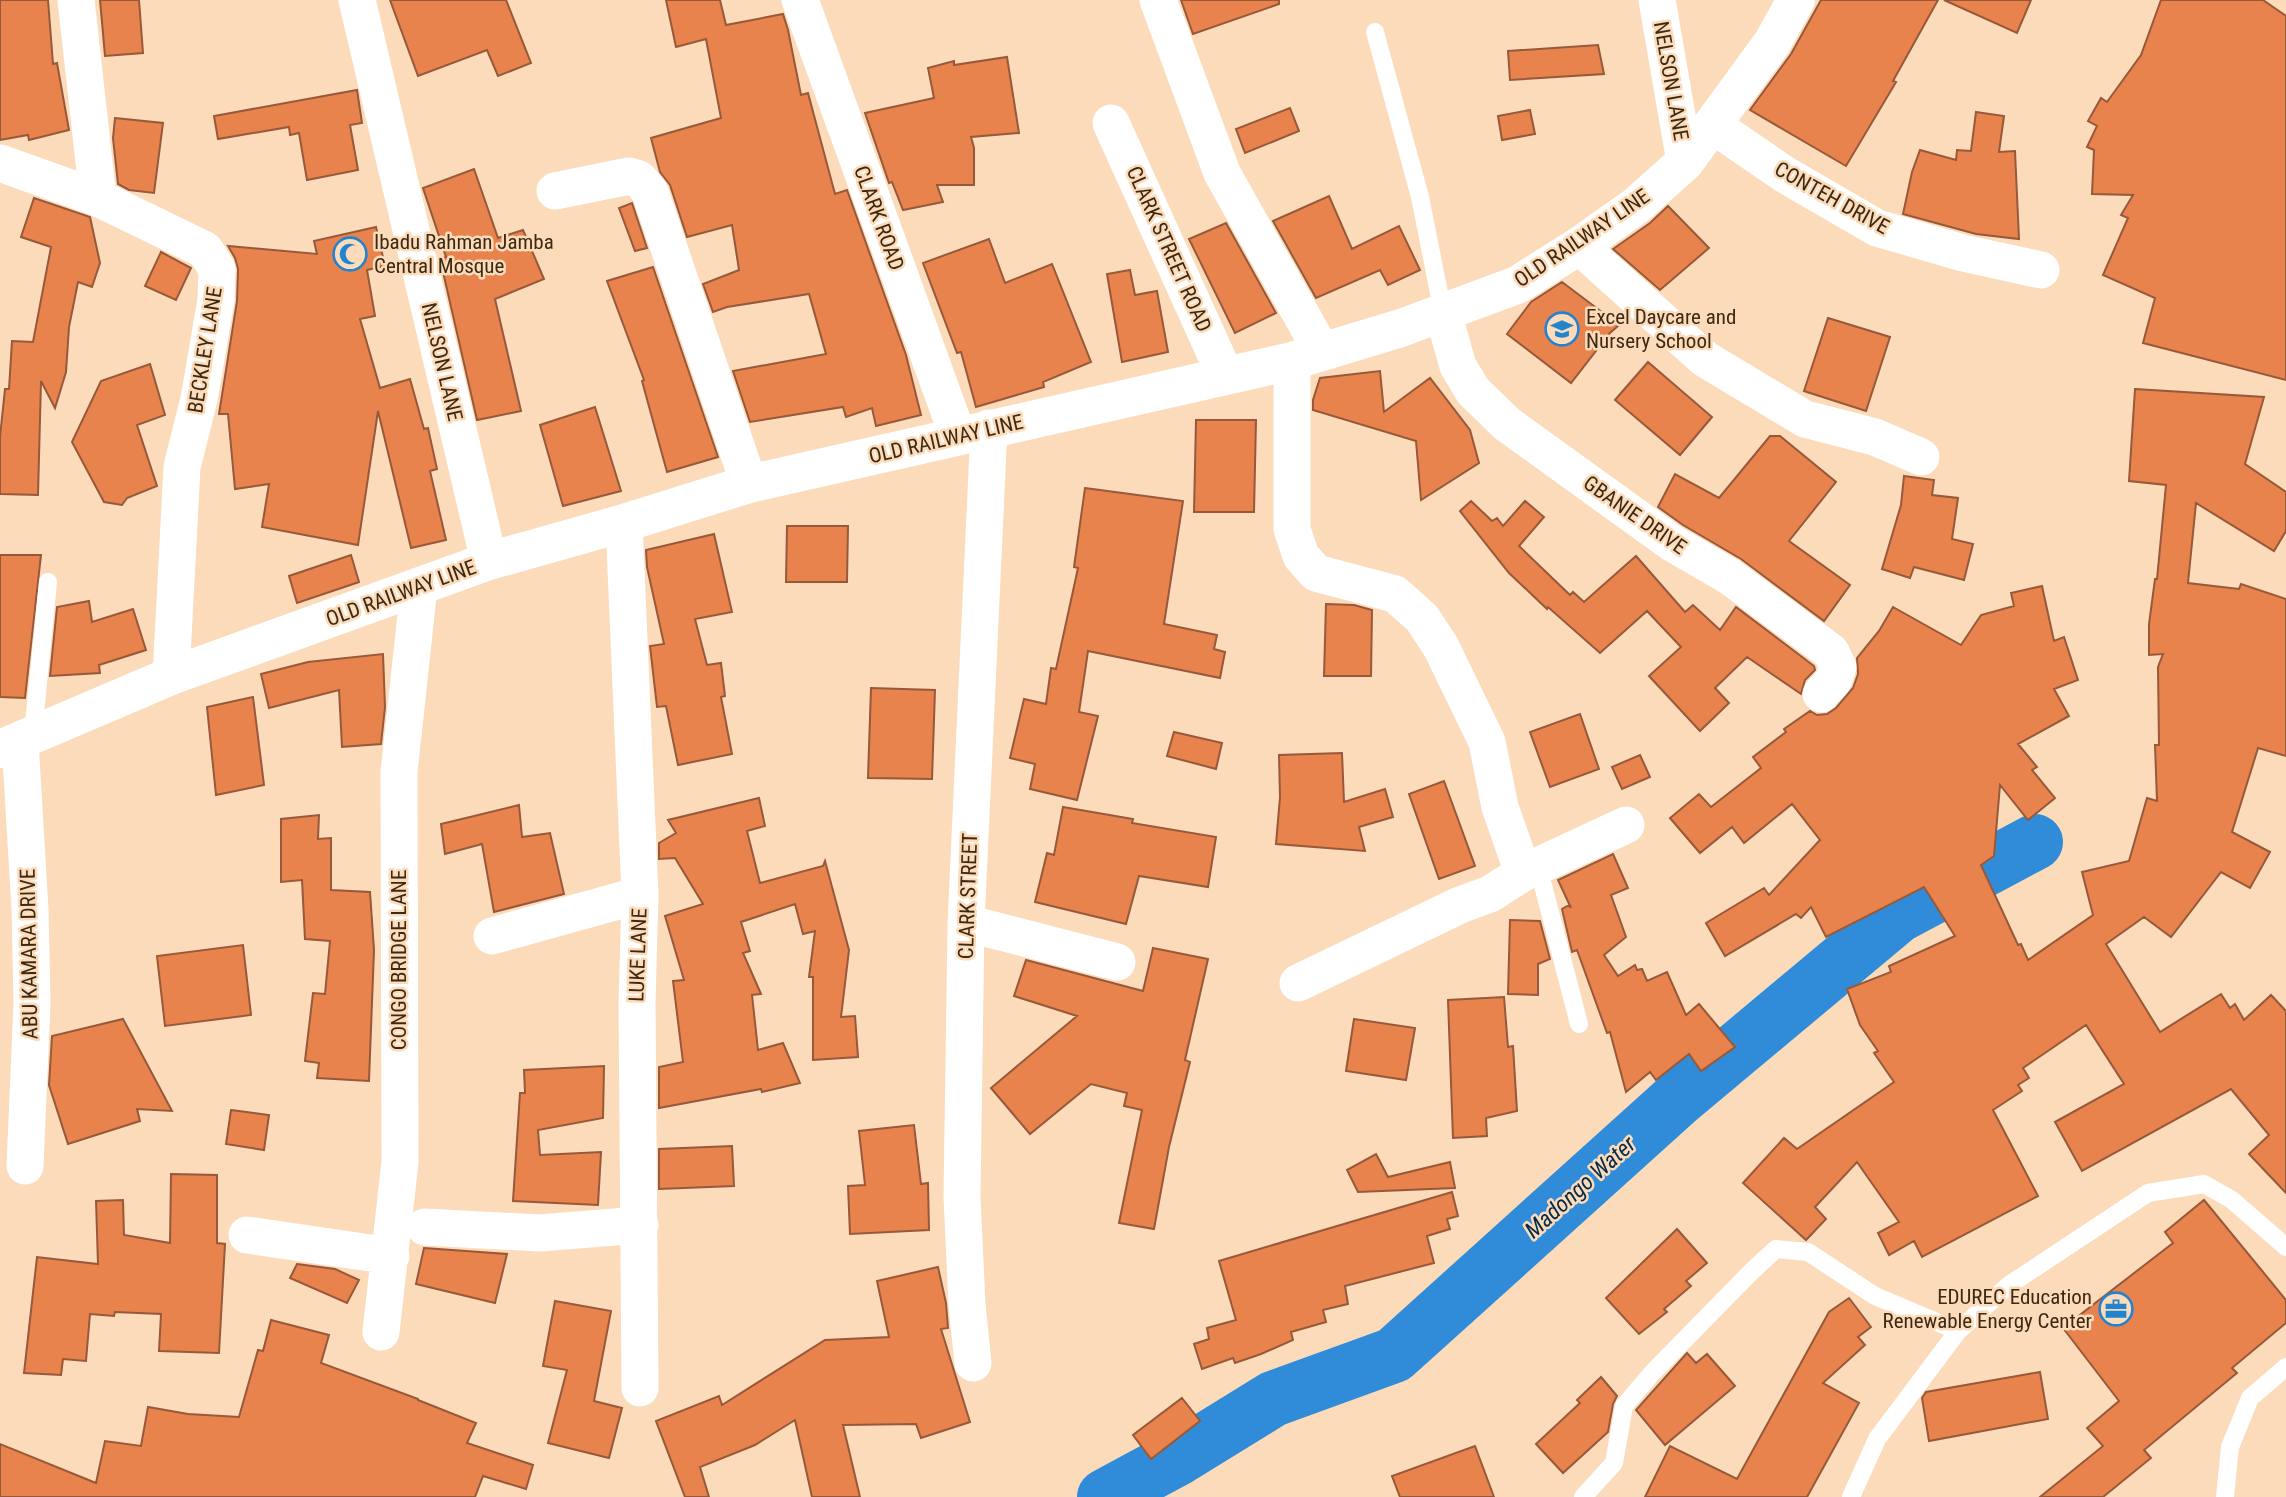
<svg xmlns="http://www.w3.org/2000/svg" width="2286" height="1497" font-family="'Roboto Condensed',sans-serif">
  <rect width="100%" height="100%" fill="#fbdbba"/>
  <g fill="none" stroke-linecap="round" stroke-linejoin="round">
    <!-- river -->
    <path stroke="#308cd8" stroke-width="56" d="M1105,1497L1179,1457L1273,1399L1394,1355L1679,1098L1898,915L2035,842"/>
  </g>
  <!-- building -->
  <path fill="#e8834d" stroke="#975939" stroke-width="2" d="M0,0H48L53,64L57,63L69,130L29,140L28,135L0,140Z
    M100,0H139L143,53L105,56Z
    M390,0H506L531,63L498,76L487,50L418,76Z
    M666,0H720L726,25L783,14L788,30L801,95L808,93L835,194L847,190L906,355L921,415L876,426L872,408L846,417L843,407L750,422L733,371L826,354L809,294L727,307L713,312L703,284L739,270L732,225L687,237L670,185L660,172L651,138L721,118L706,39L676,47Z
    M1181,0H1279V4L1193,34Z
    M1821,0H1938L1893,81L1896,82L1846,166L1750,110L1791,54Z
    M1944,0H2031L2017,33Z
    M2161,0H2263L2286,16V380L2143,343L2155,298L2103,275L2128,218L2121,215L2133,195L2092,194L2094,150L2087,147L2097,126L2088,121L2101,98L2107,102L2141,55Z
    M1598,45L1604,74L1510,80L1508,51Z
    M1007,57L1019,133L971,137L974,148V185H937L943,202L903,210L892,182L889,183L865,113L934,98L928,68L954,61V65Z
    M357,90L362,123L350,125L358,170L307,180L299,133L290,135L289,127L218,139L214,116Z
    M1290,108L1299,131L1245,153L1236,129Z
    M1530,110L1535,134L1502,140L1498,116Z
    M1976,112L2004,116L1999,152L2015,151L2019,239L1976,234L1903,214L1912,172L1920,150L1956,160L1957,150L1971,151Z
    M115,118L163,123L154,193L129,190L118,184L113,138Z
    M474,169L498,238L523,230L544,279L495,299L521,411L477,420L440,259L446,257L423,188Z
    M1329,196L1352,249L1399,226L1420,270L1388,285L1380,270L1316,298L1273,221Z
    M34,198L90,217L100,263L92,287L78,282L69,327L66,372L55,408L41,381L38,495L0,494V437L5,389H9L12,341L33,342L51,247L21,237Z
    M632,203L647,248L635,251L619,208Z
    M1668,206L1709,248L1660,290L1613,249L1650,223Z
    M1226,223L1276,313L1235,333L1189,239Z
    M376,227L385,266L367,270L375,316L360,319L380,388L410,379L424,429L428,428L437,469L430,471L446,540L411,548L378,411L358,545L262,527L269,484L235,489L228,414H219L237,301L238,269L235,258L228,246L317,254L314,241Z
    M989,239L1005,283L1052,264L1091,362L1043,382L1044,387L976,407L961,352L957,353L923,263Z
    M161,252L191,268L176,300L145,286Z
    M653,267L718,457L667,472L642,381L644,380L607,281Z
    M1130,270L1135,295L1157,291L1168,352L1122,362L1107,274Z
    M1562,282L1619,325L1610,333L1571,383L1507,334L1531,302Z
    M1828,318L1890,337L1866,411L1804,391Z
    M1648,362L1712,417L1680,455L1615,400Z
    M150,364L165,415L137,425L157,486L127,498L122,505L104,502L72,442L101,381Z
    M1380,371L1384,412L1430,378L1470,430L1479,463L1421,500L1416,441L1313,410V400L1320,378Z
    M2135,389L2264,397L2245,464L2286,492V531L2274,551L2196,503L2188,583L2239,589L2241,584L2286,599V756L2258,748L2232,832L2270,852L2250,888L2221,872L2171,937L2144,917L2106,944L2160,1032L2221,994L2230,1008L2235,1004L2244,1020L2271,995L2286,1011V1193L2249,1154L2269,1135L2231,1089L2082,1171L2055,1122L2124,1084L2086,1025L2023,1068L2029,1078L2018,1085L2022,1091L1993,1110L2038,1196L1922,1257L1914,1241L1889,1255L1878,1233L1899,1222L1857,1162L1815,1207L1826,1219L1806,1240L1743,1183L1784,1138L1797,1149L1894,1082L1874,1053L1878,1051L1860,1025L1847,989L1891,972L1889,966L1955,936L1924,887L1826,937L1811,907L1801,918L1796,914L1725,956L1706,923L1764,888L1769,895L1820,840L1792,804L1744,843L1732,827L1700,853L1670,818L1699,794L1711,807L1761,768L1753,757L1786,732L1784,729L1810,711L1817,715L1827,714L1836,708L1853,688L1858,674L1857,658L1879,631L1893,607L1961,645L1981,615L2014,606L2011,593L2042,586L2054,641L2064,637L2078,680L2054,689L2069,716L2018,744L2037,767L2032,770L2055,798L2028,820L2000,785L1994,856L1981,865L2018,945L2021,944L2028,960L2093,915L2082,872L2129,861L2147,798L2157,801L2155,745H2159L2158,667L2163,654L2149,655V624L2155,579H2157L2166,485L2129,481Z
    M595,407L621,491L563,506L540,425Z
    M1196,420H1256L1254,512H1194Z
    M1770,436H1780L1836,482L1789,541L1850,585L1824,621L1741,559L1683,525L1658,507L1675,474L1719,498Z
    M1904,476L1934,480L1932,495L1958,498L1952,539L1973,544L1964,580L1914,567L1910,578L1882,569L1901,505Z
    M1085,488L1183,501L1164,624L1217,635L1214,649L1225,652L1220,678L1088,651L1079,712L1098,716L1077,800L1030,789L1035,764L1010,758L1024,699L1046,704L1051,668L1056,669L1078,568L1074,567Z
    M1471,501L1492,521L1497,518L1503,526L1525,501L1544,517L1519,546L1570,595L1573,592L1584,602L1636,556L1685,612L1693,605L1720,630L1736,607L1814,666L1815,670L1805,680L1801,694L1747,657L1715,688L1729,703L1700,731L1649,676L1681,647L1647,611L1600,653L1548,607L1547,609L1509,573L1460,511Z
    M787,526H848L847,582H786Z
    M714,534L732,612L695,619L707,665L721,663L725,696L721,697L732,754L678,765L666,706L657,707L650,646L664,644L647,567L646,550Z
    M0,555H41L25,698L0,697Z
    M351,555L359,582L297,603L289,576Z
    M89,601L92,622L133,609L146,650L99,665L100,673L50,676L57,607Z
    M1326,604L1354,605L1372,610L1371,676H1324Z
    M383,654L385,707L381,744L342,747L339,690L269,708L261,674L308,662Z
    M871,688L935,690L932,779L868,778Z
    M253,697L264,785L216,795L207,707Z
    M1580,714L1599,769L1550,787L1530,732Z
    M1174,732L1222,743L1216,769L1167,756Z
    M1342,753L1344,802L1385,789L1393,817L1359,827L1365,851L1276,844L1280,797L1279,755Z
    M1640,755L1650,777L1622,789L1612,767Z
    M1444,781L1475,866L1439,879L1409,794Z
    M759,798L765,826L747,831L760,883L823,866L825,861L849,950L841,1017L855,1016L858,1057L813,1060V977H809L815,931L803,934L795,904L741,922L750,951L743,953L761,994L752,995L758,1050L783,1043L800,1083L762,1092L761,1089L659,1108V1067L683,1062L673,981L684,980L665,916L703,904L675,858L659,859V843L676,833L668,820Z
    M519,805L522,837L550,833L564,894L494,912L482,844L445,854L441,824Z
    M1063,807L1133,819L1132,823L1216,837L1208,887L1139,876L1126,924L1035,902L1047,853L1054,855Z
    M319,815L318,839L331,838V890L370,892L374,950L369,1081L317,1078L319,1063L305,1061L313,993L325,994L330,941L305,939L302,880L281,882V819Z
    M1613,854L1628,888L1611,895L1626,937L1604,955L1618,976L1635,965L1637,970L1642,969L1647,981L1667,972L1686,1015L1699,1004L1735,1047L1701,1071L1689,1054L1656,1080L1650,1072L1626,1092L1610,1032L1607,1033L1577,950L1572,952L1562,909L1569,905L1571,908L1558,880Z
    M1510,920L1540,921L1550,959L1538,964V995L1508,994Z
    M243,945L251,1015L165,1026L157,956Z
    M1153,948L1208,959L1185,1060L1190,1062L1169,1147L1154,1229L1119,1223L1142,1110L1124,1106L1127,1093L1091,1084L1030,1134L991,1088L1077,1016L1014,996L1026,960L1143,991Z
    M1504,997L1508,1047L1513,1046L1517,1111L1486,1118L1487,1136L1453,1138L1448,1000Z
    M123,1019L172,1111L137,1109L140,1121L68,1144L49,1085L52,1036Z
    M1354,1019L1415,1028L1406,1080L1346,1071Z
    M604,1066L603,1118L538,1130L540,1155L601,1152L598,1205L513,1201L520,1093H525L524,1070Z
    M231,1110L269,1115L264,1150L226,1144Z
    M914,1125L921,1184L928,1183L929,1230L850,1234L848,1186L865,1185L859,1131Z
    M732,1146L734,1186L659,1189V1149Z
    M1376,1154L1388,1177L1450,1162L1455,1188L1358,1192L1347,1170Z
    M171,1174L217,1175V1243L225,1244L219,1353L159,1351L161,1314L115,1312L114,1316L90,1314L86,1361L63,1359L61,1375L24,1373L37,1257L98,1264L96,1201L123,1200L124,1235L170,1243Z
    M1452,1192L1458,1216L1447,1219L1450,1229L1427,1236L1434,1263L1345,1286L1348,1304L1323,1310L1326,1322L1291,1332L1293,1340L1261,1354L1235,1363L1233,1358L1202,1369L1194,1344L1209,1339L1207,1328L1236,1320L1219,1261Z
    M2204,1200L2286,1300V1323L2232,1368L2237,1373L2144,1450L2151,1458L2103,1497H2040L2103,1446L2087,1428L2119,1401L2063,1328L2173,1243L2165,1232Z
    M1677,1229L1707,1263L1686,1281L1691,1286L1664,1309L1667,1312L1639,1334L1606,1298Z
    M424,1248L507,1254L495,1303L416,1284Z
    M297,1264L335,1269L359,1280L347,1303L290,1278Z
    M938,1267L946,1303L948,1328L941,1329L970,1422L921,1438L916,1424L843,1425L860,1497H812L795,1420L755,1445L700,1467L709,1497H685L656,1421L719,1396L722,1405L825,1340L889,1337L877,1281Z
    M1849,1298L1871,1327L1858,1337L1865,1345L1823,1383L1859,1403L1807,1497H1645L1670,1446L1737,1479L1829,1312Z
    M555,1301L611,1311L594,1401L622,1408L609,1458L548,1443L567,1370L543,1366Z
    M271,1320L329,1335L321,1363L418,1399V1400L476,1423L467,1443L533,1465L526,1489L483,1476L475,1497H0V1444L96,1483L105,1441L141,1446L148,1407L188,1414L239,1417L258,1350L263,1351Z
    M1687,1353L1696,1363L1707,1354L1735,1386L1665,1445L1636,1410Z
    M2040,1372L2048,1419L1929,1441L1922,1398L1926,1392Z
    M1601,1377L1617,1396L1613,1404L1608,1432L1563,1473L1536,1444L1580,1403L1577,1400Z
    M1182,1398L1200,1421L1151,1459L1133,1435Z
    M1475,1446L1494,1497H1400L1392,1476Z"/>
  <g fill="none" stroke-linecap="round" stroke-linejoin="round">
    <!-- lane -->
    <path stroke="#fff" stroke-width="18" d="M1375,32L1420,197L1443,313
      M33,734L48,582
      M1538,866L1579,1024
      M1583,1497L1614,1463L1624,1406L1652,1373L1752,1271L1776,1249L1808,1252L1875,1296L1958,1331
      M1851,1497L1877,1439L1958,1331L2009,1285L2148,1193L2204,1184L2232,1200L2286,1247
      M2225,1497L2230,1447L2250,1398L2286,1367"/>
    <!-- street -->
    <path stroke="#fff" stroke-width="37" d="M76,0L98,198
      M357,0L489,561
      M800,0L958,436
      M1158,0L1222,173L1321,350
      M1657,0L1685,162
      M1111,123L1225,375
      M1714,126L1784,174L1877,228L1963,253L2041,270
      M0,163L98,198L205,250L217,269L216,300L199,399L182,467L171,676
      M555,191L629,176L639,179L650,192L749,484
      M1579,246L1705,359L1805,419L1875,437L1921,457
      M1443,313L1458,366L1473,391L1507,424L1672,543L1729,576L1831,652L1838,667L1833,681L1821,694
      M1292,361V529L1301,556L1316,573L1395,594L1422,618L1441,647L1487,742L1500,807L1523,873L1490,894L1460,905L1298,983
      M624,523L640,895L637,1003L640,1388
      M20,741L30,909L32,1003L25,1166
      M1523,873L1626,825
      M966,923L1117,962
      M492,936L640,895
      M425,1227L540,1233L640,1225
      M247,1235L391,1256
      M381,1332L400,1162L399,772L419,587
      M973,1363L967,1305L962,1197L966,923L989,428"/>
    <!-- secondary -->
    <path stroke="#fff" stroke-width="38" d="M0,749L171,676L489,561L624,523L749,484L1292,361L1401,328L1517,285L1579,246L1637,205L1685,162L1772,43L1796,0"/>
  </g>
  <!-- icons -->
  <defs>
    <symbol id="mosque-ring" viewBox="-11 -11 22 22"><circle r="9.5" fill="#fbdbba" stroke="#2283cf" stroke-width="1.5"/><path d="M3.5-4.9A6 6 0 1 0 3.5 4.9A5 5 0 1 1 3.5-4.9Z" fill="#2283cf"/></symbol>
    <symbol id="school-ring" viewBox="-11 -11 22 22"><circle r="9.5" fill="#fbdbba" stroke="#2283cf" stroke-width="1.5"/><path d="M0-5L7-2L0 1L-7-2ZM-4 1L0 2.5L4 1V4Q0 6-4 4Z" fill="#2283cf"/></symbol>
    <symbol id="office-ring" viewBox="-11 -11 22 22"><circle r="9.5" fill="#fbdbba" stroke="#2283cf" stroke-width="1.5"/><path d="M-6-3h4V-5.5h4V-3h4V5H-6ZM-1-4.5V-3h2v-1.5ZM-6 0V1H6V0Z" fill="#2283cf"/></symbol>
  </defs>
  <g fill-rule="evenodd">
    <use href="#mosque-ring" x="331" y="235" width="38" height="38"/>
    <use href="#school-ring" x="1543" y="310" width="38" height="38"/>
    <use href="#office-ring" x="2097" y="1290" width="38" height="38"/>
  </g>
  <g text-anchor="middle" stroke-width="5" stroke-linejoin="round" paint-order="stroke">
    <!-- street labels -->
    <g font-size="21" fill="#3d2912" stroke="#fbdbba">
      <text transform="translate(1671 81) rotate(80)" y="7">NELSON LANE</text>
      <text transform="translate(1832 198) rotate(29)" y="7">CONTEH DRIVE</text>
      <text transform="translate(879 218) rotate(70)" y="7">CLARK ROAD</text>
      <text transform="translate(1582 238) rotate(-34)" y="7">OLD RAILWAY LINE</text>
      <text transform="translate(1169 249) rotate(66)" y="7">CLARK STREET ROAD</text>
      <text transform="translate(205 350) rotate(-81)" y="7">BECKLEY LANE</text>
      <text transform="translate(442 362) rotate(77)" y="7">NELSON LANE</text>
      <text transform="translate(946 439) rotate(-13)" y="7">OLD RAILWAY LINE</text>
      <text transform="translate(1635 515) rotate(35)" y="7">GBANIE DRIVE</text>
      <text transform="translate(401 593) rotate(-20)" y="7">OLD RAILWAY LINE</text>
      <text transform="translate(968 896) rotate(-88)" y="7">CLARK STREET</text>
      <text transform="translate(29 954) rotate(-91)" y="7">ABU KAMARA DRIVE</text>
      <text transform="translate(638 955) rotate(-88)" y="7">LUKE LANE</text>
      <text transform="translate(399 960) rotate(-90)" y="7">CONGO BRIDGE LANE</text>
    </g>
    <!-- poi labels -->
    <g font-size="21" fill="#3d2912" stroke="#fbdbba" text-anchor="start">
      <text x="374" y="249">Ibadu Rahman Jamba<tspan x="374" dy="24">Central Mosque</tspan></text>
      <text x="1586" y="324">Excel Daycare and<tspan x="1586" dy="24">Nursery School</tspan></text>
      <text x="2092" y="1304" text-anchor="end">EDUREC Education<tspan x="2092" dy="24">Renewable Energy Center</tspan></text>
    </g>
    <!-- water labels -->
    <g font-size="23" font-style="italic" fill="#052b49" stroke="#fbdbba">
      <text transform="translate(1580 1187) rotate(-42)" y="8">Madongo Water</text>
    </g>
  </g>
</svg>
